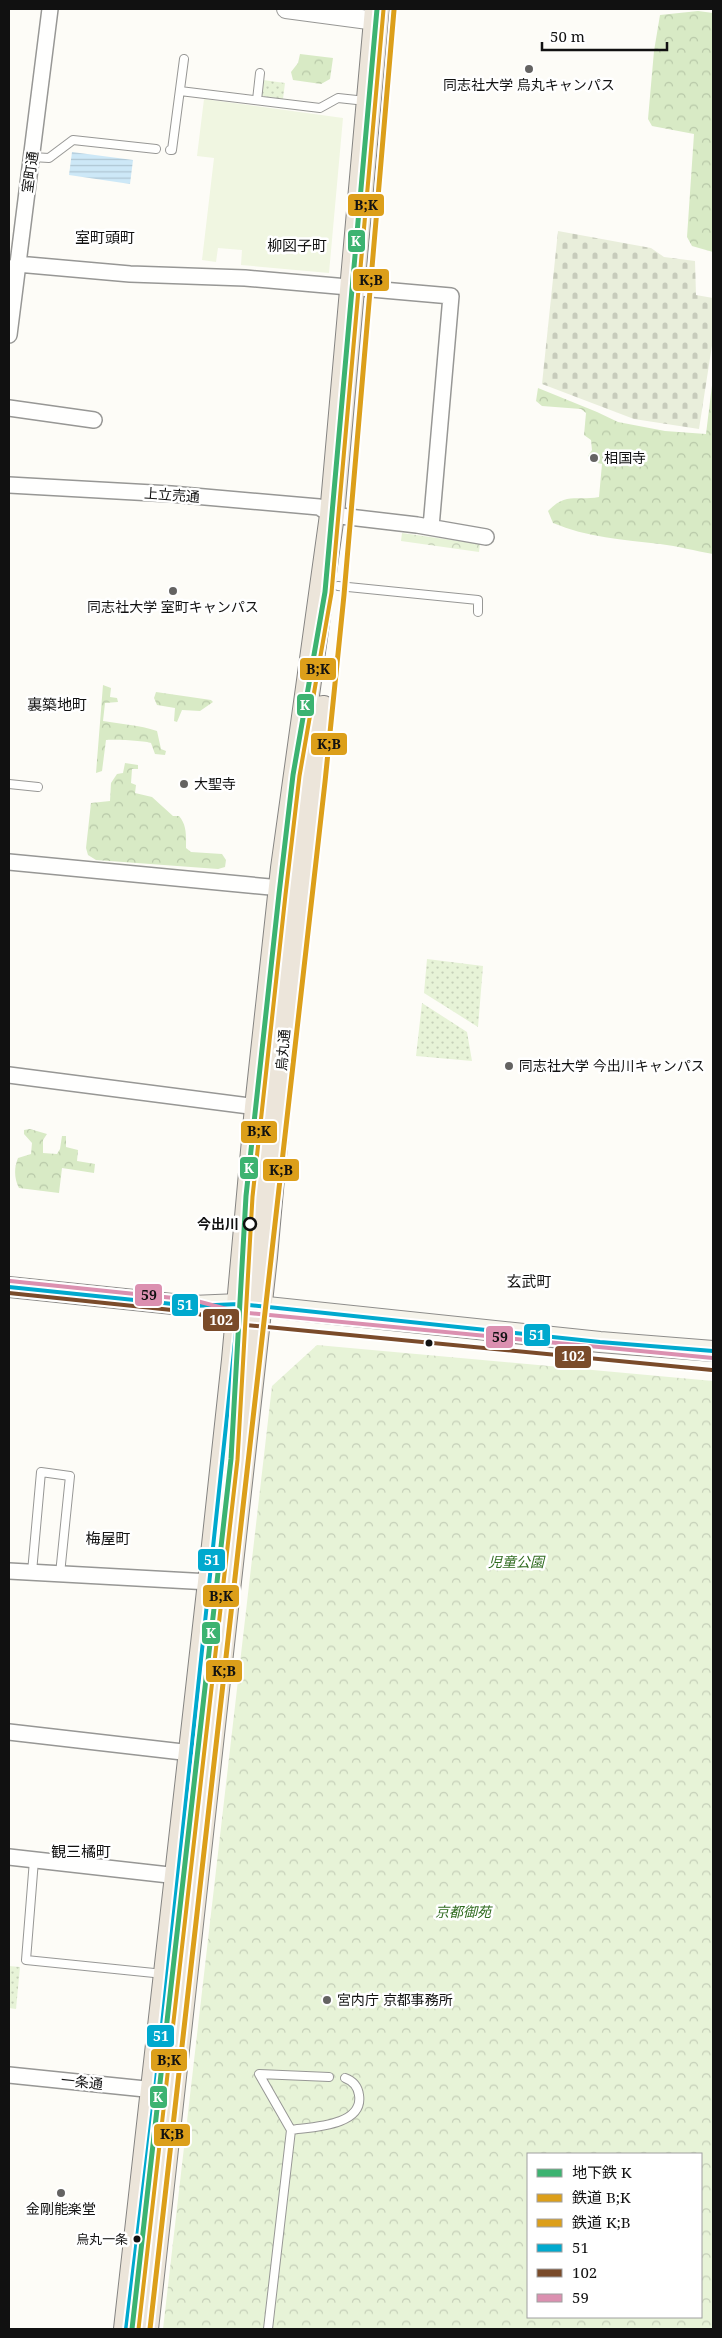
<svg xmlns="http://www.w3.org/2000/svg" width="722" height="2338" font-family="'Noto Serif','Noto Sans JP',serif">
  <defs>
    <pattern id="grass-dots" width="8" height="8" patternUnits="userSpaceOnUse" patternTransform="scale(1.25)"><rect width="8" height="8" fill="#e7f3d7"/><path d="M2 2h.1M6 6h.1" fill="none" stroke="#c5cfb8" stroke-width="1.8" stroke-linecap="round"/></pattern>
    <pattern id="forest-crowns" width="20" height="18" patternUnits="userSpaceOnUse" patternTransform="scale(1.25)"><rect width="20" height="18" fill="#d8eac5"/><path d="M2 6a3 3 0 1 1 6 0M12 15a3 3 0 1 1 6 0" fill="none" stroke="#b8c8a8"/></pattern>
    <pattern id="cemetery-stones" width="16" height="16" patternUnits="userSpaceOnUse" patternTransform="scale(1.25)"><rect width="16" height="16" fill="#e9eedb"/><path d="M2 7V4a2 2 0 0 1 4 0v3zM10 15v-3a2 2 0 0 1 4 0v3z" fill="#c7cbbb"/></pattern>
    <pattern id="park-crowns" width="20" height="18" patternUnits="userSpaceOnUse" patternTransform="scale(1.25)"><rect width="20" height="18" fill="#e7f3d7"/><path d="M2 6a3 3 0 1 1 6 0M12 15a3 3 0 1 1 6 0" fill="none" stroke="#c5cfb8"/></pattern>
    <pattern id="water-rules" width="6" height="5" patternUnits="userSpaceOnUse" patternTransform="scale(1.25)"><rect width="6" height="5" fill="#cde8f7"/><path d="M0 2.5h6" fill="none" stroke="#afc6d3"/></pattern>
  </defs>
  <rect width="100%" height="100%" fill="#fdfcf7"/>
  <!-- grass -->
  <path fill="url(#grass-dots)" d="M263,80L285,83L283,99L261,96Z
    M427,959L483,966L478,1027L424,993Z
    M422,1003L467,1032L472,1061L416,1056Z
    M9,1966L20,1967L16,2009L9,2008Z"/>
  <!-- forest -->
  <path fill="url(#forest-crowns)" d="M698,11L713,13V252L692,246L687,237L694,134L652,126L648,119L654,51L660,15Z
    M300,54L333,58L330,79L321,84L293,80L291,72L298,63Z
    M713,377V554C695,551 678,546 660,544C624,540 586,537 553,523L548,511C566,492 576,501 599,497L602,464L593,462L588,456L592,450L591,440L584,435L586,413L581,409L542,406L536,401L538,388L597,412L618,422L665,431L706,434Z
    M103,685L111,688L110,697L117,698L118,702L105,703L103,721C121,724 139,725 157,731L161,749L166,751L165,755L155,754L151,743C147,741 112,739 106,740L102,771L96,773Z
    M156,692L211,700L213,702L200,711L182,710L177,722L174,721L175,708L157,705L154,698Z
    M125,763L138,765V769H132L131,783L136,785L135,793L152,797L173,816H179C187,825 186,836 186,848L191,852L222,854L226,860L225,867L218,869L96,860L88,855L86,848L91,803L110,801L111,783L117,774L123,773Z
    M30,1129L47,1134L43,1140V1153L57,1154L60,1149L62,1136H66V1147L78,1150L77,1161L95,1164L94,1173L62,1168L59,1193L19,1188C14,1178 14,1168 18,1158L31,1154L32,1143L24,1134V1130Z"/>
  <!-- cemetery -->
  <path fill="url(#cemetery-stones)" d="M558,231L651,248L664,257L695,261L696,295L713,298V339L699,429L634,419L542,384Z"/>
  <!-- park -->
  <path fill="url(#park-crowns)" fill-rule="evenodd" d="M402,533L480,544L479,552L401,541Z
    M317,1345L713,1381V2329H163L272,1386ZM528,2154H701V2317H528Z"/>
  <!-- pitch -->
  <path fill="#f0f6e1" d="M204,99L343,118L329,273L241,265L242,250L218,248L216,262L202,260L214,158L197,156Z"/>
  <!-- water -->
  <path fill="url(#water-rules)" d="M72,152L133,160L130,184L69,175Z"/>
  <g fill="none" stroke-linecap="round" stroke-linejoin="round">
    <defs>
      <path id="service" d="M180,91L320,108L338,98L366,101
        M257,100L260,73
        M170,150H172L184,59
        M32,157L49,158L73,140L156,149
        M338,586L478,600V612
        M9,784L38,787
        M32,1572L41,1472L70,1476L60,1574
        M34,1860L26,1960L164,1974
        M291,2130C311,2127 364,2126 359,2095C358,2087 353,2081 345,2078
        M268,2329L291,2130L259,2074L329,2077"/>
      <path id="minor" d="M17,264L130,274L245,278L451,296L431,527
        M9,335L50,9
        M9,408L94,420
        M9,485L171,494L319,507L332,515L417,525L486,537
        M9,862L281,888
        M9,1075L257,1107
        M9,1571L210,1582
        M9,1732L200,1754
        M9,1857L178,1876
        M9,2075L155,2090"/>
      <path id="tertiary" d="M286,9L376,21"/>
      <path id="secondary" d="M9,1287L192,1306L239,1304L600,1342L713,1351"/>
      <path id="trunk" d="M126,2329L210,1582L234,1360L257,1107L283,868L332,515L377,9
        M146,2329L265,1257L296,909L323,708"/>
    </defs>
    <!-- service casing -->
    <use href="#service" stroke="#979795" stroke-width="10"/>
    <!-- minor casing -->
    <use href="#minor" stroke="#979795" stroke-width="18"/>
    <!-- tertiary casing -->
    <use href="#tertiary" stroke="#979795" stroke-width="20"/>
    <!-- secondary casing -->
    <use href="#secondary" stroke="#8e8d8b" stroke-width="22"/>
    <!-- trunk casing -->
    <use href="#trunk" stroke="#858482" stroke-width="26"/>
    <!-- service -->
    <use href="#service" stroke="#fffffe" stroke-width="8"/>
    <!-- minor -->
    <use href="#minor" stroke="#fffffe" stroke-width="15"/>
    <!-- tertiary -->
    <use href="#tertiary" stroke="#fffffe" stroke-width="18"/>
    <!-- secondary -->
    <use href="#secondary" stroke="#f6f4eb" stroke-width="20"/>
    <!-- trunk -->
    <use href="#trunk" stroke="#ece5da" stroke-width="24"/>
    <defs>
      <path id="bus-1" d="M9,1287L192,1306L239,1304L600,1342L713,1351
        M126,2329L155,2090L239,1304"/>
      <path id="bus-2" d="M9,1293L191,1312L236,1324L712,1370"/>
      <path id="bus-3" d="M10,1281L193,1300L238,1312L713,1358"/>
    </defs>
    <!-- bus-1 casing -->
    <use href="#bus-1" stroke="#fff" stroke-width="8"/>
    <!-- bus-2 casing -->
    <use href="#bus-2" stroke="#fff" stroke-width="8"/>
    <!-- bus-3 casing -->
    <use href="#bus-3" stroke="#fff" stroke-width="8"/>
    <!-- bus-1 -->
    <use href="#bus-1" stroke="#00a9ce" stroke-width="4"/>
    <!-- bus-2 -->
    <use href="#bus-2" stroke="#7a4b2a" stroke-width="4"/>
    <!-- bus-3 -->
    <use href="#bus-3" stroke="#db90b0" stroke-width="4"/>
    <defs>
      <path id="rail-1" d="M138,2329L237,1460L252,1197L285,895L299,776L331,593L383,10"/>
      <path id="rail-2" d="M150,2329L325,782L344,595L394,10"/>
    </defs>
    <!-- rail-1 casing -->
    <use href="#rail-1" stroke="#fff" stroke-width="9"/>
    <!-- rail-2 casing -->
    <use href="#rail-2" stroke="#fff" stroke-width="9"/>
    <!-- rail-1 -->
    <use href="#rail-1" stroke="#dc9f1a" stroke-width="5"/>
    <!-- rail-2 -->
    <use href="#rail-2" stroke="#dc9f1a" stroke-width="5"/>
    <defs>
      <path id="metro-1" d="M132,2329L231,1459L246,1196L279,894L293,775L325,592L377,9"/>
    </defs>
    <!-- metro-1 casing -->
    <use href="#metro-1" stroke="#fff" stroke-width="9"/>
    <!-- metro-1 -->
    <use href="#metro-1" stroke="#3cb371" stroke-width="5"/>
  </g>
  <!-- markers -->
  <g fill="#646362" stroke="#fff" stroke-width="2">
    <circle cx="529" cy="69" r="5"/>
    <circle cx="594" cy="458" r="5"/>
    <circle cx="173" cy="591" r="5"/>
    <circle cx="184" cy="784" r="5"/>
    <circle cx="509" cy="1066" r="5"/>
    <circle cx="327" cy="2000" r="5"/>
    <circle cx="61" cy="2193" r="5"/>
  </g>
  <circle fill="#fff" stroke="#111" stroke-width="2.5" cx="250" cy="1224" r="6"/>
  <g fill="#111" stroke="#fff" stroke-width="2">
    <circle cx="429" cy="1343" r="4.5"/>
    <circle cx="137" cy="2239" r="4.5"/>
  </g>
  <g text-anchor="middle" stroke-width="5" stroke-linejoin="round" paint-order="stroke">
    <!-- bus labels -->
    <g font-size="13" fill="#111" stroke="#fff" text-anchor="end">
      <text x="128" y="2244">烏丸一条</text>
    </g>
    <!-- poi labels -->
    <g font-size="14" fill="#111" stroke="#fff" text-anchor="start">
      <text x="529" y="90" text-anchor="middle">同志社大学 烏丸キャンパス</text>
      <text x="604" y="463">相国寺</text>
      <text x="173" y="612" text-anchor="middle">同志社大学 室町キャンパス</text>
      <text x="194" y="789">大聖寺</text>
      <text x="519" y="1071">同志社大学 今出川キャンパス</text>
      <text x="337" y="2005">宮内庁 京都事務所</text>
      <text x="61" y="2214" text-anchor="middle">金剛能楽堂</text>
    </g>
    <!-- street labels -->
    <g font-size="14" fill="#111" stroke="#fff">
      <text transform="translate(30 172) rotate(-82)" y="5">室町通</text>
      <text transform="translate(172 495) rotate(4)" y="5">上立売通</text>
      <text transform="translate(283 1050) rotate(-85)" y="5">烏丸通</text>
      <text transform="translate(82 2082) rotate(6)" y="5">一条通</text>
    </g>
    <!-- stop labels -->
    <g font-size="14" font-weight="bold" fill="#111" stroke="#fff" text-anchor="end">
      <text x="239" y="1229">今出川</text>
    </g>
    <!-- park labels -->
    <g font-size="14" font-style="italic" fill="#2f6b1f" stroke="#fff">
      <text x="516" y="1567">児童公園</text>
      <text x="463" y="1917">京都御苑</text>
    </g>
    <!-- neighbourhood labels -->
    <g font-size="15" fill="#111" stroke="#fff">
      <text x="105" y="243">室町頭町</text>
      <text x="297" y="251">柳図子町</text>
      <text x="57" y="710">裏築地町</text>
      <text x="529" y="1287">玄武町</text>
      <text x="108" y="1544">梅屋町</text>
      <text x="81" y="1857">観三橘町</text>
    </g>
  </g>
  <g stroke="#fff" stroke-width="2">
    <rect x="347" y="193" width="38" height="24" rx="5" fill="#dc9f1a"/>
    <rect x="347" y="229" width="19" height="24" rx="5" fill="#3cb371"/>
    <rect x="352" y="268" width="38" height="24" rx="5" fill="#dc9f1a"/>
    <rect x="299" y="657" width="38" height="24" rx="5" fill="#dc9f1a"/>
    <rect x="296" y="693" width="19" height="24" rx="5" fill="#3cb371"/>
    <rect x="310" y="732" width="38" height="24" rx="5" fill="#dc9f1a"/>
    <rect x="240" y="1120" width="38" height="24" rx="5" fill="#dc9f1a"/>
    <rect x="239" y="1156" width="20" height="24" rx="5" fill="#3cb371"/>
    <rect x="262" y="1158" width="38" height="24" rx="5" fill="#dc9f1a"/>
    <rect x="134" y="1283" width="29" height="24" rx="5" fill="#db90b0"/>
    <rect x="171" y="1293" width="28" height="24" rx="5" fill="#00a9ce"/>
    <rect x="202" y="1308" width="38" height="24" rx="5" fill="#7a4b2a"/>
    <rect x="523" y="1323" width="28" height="24" rx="5" fill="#00a9ce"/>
    <rect x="485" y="1325" width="29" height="24" rx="5" fill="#db90b0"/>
    <rect x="554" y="1345" width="38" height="24" rx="5" fill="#7a4b2a"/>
    <rect x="197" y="1548" width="29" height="24" rx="5" fill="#00a9ce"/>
    <rect x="202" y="1584" width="38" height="24" rx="5" fill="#dc9f1a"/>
    <rect x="201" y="1621" width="20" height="24" rx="5" fill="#3cb371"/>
    <rect x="205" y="1659" width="38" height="24" rx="5" fill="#dc9f1a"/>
    <rect x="146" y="2024" width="29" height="24" rx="5" fill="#00a9ce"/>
    <rect x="150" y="2048" width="38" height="24" rx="5" fill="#dc9f1a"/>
    <rect x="149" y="2085" width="19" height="24" rx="5" fill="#3cb371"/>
    <rect x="153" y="2123" width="38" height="24" rx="5" fill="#dc9f1a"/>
  </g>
  <g font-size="14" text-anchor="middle" font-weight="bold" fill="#fff">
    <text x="356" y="246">K</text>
    <text x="305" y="710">K</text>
    <text x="249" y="1173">K</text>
    <text x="185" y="1310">51</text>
    <text x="221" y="1325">102</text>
    <text x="537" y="1340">51</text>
    <text x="573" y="1361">102</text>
    <text x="212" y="1565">51</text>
    <text x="211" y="1638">K</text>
    <text x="161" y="2041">51</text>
    <text x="158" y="2102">K</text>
  </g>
  <g font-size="14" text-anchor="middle" font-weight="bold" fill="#111">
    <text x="366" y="210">B;K</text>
    <text x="371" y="285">K;B</text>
    <text x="318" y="674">B;K</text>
    <text x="329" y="749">K;B</text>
    <text x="259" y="1136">B;K</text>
    <text x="281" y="1175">K;B</text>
    <text x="149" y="1300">59</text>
    <text x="500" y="1342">59</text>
    <text x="221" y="1601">B;K</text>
    <text x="224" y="1676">K;B</text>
    <text x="169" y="2065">B;K</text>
    <text x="172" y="2139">K;B</text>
  </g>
  <!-- border -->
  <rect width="722" height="2338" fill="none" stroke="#111111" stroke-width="20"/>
  <!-- legend -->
  <rect x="527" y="2153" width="175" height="165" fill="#ffffff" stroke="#a0a0a0"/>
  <rect x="537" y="2169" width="25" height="8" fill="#3cb371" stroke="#a0a0a0"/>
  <text x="572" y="2178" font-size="15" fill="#111111">地下鉄 K</text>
  <rect x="537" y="2194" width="25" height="8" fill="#dc9f1a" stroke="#a0a0a0"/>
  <text x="572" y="2203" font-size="15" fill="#111111">鉄道 B;K</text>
  <rect x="537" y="2219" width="25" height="8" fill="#dc9f1a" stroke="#a0a0a0"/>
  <text x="572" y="2228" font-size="15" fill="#111111">鉄道 K;B</text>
  <rect x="537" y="2244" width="25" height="8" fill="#00a9ce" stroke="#a0a0a0"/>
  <text x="572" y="2253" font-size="15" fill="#111111">51</text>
  <rect x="537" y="2269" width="25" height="8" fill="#7a4b2a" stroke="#a0a0a0"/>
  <text x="572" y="2278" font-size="15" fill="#111111">102</text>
  <rect x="537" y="2294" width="25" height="8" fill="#db90b0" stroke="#a0a0a0"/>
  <text x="572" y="2303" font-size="15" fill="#111111">59</text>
  <!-- scale -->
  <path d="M542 42v8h125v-8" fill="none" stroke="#111111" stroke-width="2.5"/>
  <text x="550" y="42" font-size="15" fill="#111111" stroke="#ffffff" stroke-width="4" paint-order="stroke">50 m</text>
</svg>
